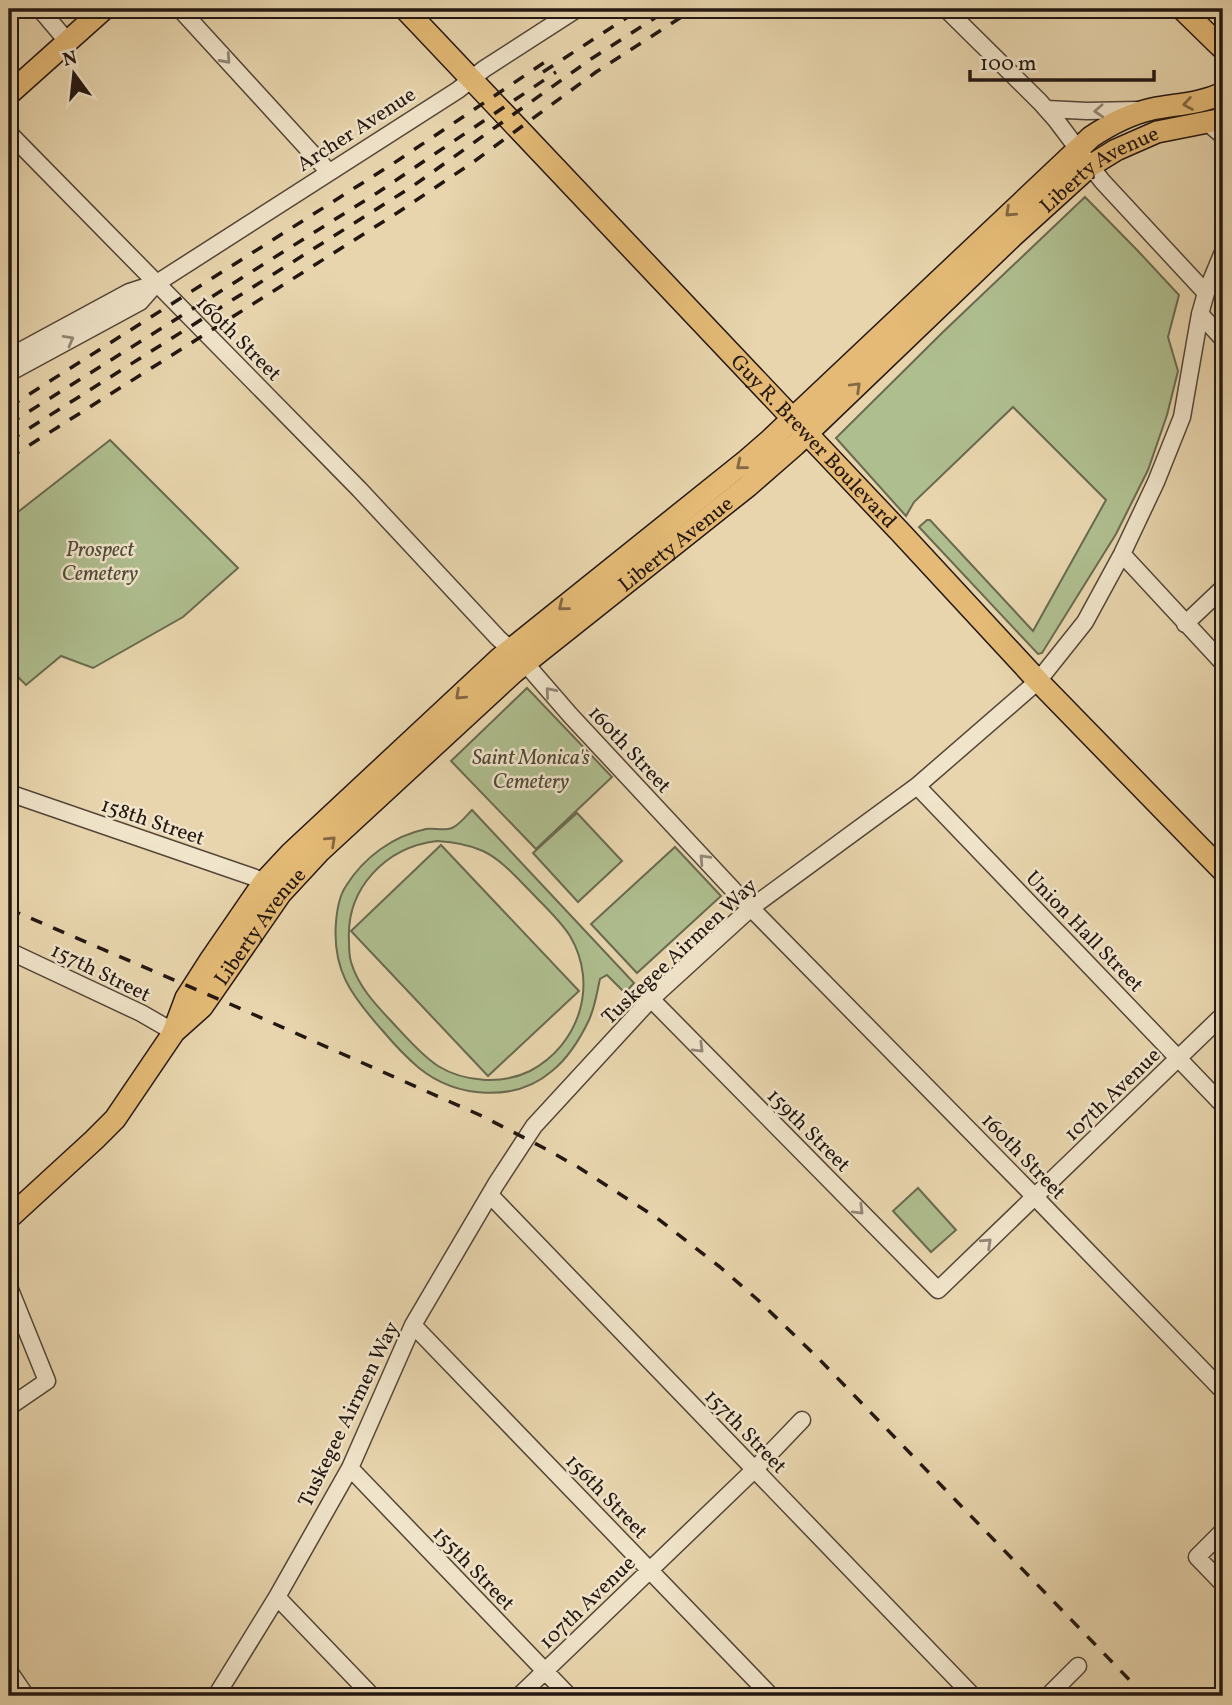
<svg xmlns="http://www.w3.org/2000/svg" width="1232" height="1705" font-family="Vollkorn,serif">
  <rect width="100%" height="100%" fill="#e8d5ad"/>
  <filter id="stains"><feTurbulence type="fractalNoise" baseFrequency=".00286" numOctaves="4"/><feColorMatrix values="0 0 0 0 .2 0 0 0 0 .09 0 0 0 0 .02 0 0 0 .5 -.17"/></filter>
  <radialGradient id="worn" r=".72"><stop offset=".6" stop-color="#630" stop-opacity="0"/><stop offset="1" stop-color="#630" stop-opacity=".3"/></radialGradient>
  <!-- green -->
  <path fill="#afbe8f" stroke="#696a50" stroke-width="2" fill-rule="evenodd" d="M1085,197L1138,251L1179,295L1168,337L1178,371L1167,415L1148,470L1116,534L1042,653L1038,654L919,527L927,520H930L1033,631L1106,500L1013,407L914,502L906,516L836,438L943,332Z
    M110,440L238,568L183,617L93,668L61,656L26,685L9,668V519Z
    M527,688L612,777L536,849L451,761Z
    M472,810L634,983L625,993L607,975L600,979C597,992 595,1007 589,1020C580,1039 568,1058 552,1071C515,1103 456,1098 419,1068C406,1057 393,1043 382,1030C351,995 332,970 336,922C337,910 339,896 346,886C364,857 393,836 426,829C434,828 445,831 452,828C459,825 467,815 472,810ZM437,841C453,842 468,844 483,851C502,860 517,878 531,892C544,906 560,920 570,936C599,985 579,1045 530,1071C502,1085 464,1082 438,1066C421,1055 406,1037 392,1022C375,1004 358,986 351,962C349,955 349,948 349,941C346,888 386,847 437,841Z
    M577,813L622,861L578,902L533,853Z
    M441,845L579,991L488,1076L351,931Z
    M675,847L721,896L637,973L591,924Z
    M918,1188L956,1230L931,1252L893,1211Z"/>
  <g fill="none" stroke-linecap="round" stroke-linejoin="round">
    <defs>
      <path id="minor" d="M40,9L67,41
        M180,9L329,172
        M946,9L1040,102L1056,120L1102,181L1206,293
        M1047,109L1087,111L1139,110
        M1208,123L1223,136
        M9,133L359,489L498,638L525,663L571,716L737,894L1035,1197L1223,1391
        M1200,314L1223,339
        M9,357L129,292L157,283L458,90L484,69L577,9
        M9,373L140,302L155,285
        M1122,554L1223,663
        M1185,624L1223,588
        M917,786L1223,1105
        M9,793L253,877L273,887
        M9,951L141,1013L174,1032
        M651,999L938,1290L1223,1015
        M490,1195L973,1696
        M9,1287L47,1381L9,1407
        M413,1325L771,1696
        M350,1468L569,1696
        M1223,1531L1197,1557L1223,1584
        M277,1597L372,1696
        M9,1671L26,1696
        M216,1696L277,1597L350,1468L413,1325L496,1184L534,1126L651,999L752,907L917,786L1038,681L1085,622L1122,554L1156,482L1182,417L1200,314L1206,293L1223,252
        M519,1696L754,1470L802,1420
        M1048,1696L1078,1666"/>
      <g id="major">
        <path id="s1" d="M405,9L902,534L1038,681L1223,871"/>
        <path d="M1182,9L1223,49"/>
        <path d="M9,94L104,9"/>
        <path d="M174,1030L186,998L211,959L264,882L291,853L500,658L747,460L770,440L1091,137C1109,125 1130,114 1152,109C1177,104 1200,104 1223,93"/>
        <path id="s2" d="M9,1218L94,1140L115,1119L174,1032L202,1007L281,893L319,852L514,672L748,486L795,445L1014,235L1090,166L1116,150L1157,132L1223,119"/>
      </g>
    </defs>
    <!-- minor casing -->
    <use href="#minor" stroke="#544639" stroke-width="19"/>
    <!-- major casing -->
    <use href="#major" stroke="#231712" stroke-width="24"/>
    <!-- minor -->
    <use href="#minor" stroke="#f0e4ca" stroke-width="16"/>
    <!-- major -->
    <use href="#major" stroke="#e4ba76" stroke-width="21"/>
    <!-- rail -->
    <path stroke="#231712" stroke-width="3.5" stroke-dasharray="12 12" stroke-linecap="butt" d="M543,72L640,9
      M9,407L394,163L548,60
      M9,424L377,193L556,72
      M9,441L413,186L591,59L669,9
      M9,458L397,213L472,163L596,72L694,9
      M9,909L230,1004L482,1116L542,1147L578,1167L657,1218L720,1267L758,1300L818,1358L1145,1696"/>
  </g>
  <!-- one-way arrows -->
  <defs><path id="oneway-chevron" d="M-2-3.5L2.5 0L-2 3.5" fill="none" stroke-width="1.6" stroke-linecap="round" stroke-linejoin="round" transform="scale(1.75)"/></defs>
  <g stroke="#948877">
    <use href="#oneway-chevron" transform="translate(226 59) rotate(48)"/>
    <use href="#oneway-chevron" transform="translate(1099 111) rotate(177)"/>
    <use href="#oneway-chevron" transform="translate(69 340) rotate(-29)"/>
    <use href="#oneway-chevron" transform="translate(550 692) rotate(-131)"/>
    <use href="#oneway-chevron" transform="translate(704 859) rotate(-133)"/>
    <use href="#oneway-chevron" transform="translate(699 1048) rotate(45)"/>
    <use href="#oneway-chevron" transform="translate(859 1210) rotate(45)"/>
    <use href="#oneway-chevron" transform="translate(987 1243) rotate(-43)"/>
  </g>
  <g stroke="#846844">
    <use href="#oneway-chevron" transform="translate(1188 104) rotate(170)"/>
    <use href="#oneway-chevron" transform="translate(1010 212) rotate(137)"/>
    <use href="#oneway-chevron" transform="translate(856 387) rotate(-44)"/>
    <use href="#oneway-chevron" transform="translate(741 465) rotate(141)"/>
    <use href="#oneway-chevron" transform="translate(563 606) rotate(141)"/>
    <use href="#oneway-chevron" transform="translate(460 695) rotate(137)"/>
    <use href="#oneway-chevron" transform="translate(331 841) rotate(-43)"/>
  </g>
  <g text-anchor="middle" stroke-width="5" stroke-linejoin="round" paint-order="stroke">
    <!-- street labels -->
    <g font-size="21" fill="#231712" stroke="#f0e4ca">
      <text transform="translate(356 129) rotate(-33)" y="7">Archer Avenue</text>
      <text dy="7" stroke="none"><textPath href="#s2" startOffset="1521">Liberty Avenue</textPath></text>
      <text transform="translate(239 338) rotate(45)" y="7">160th Street</text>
      <text dy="7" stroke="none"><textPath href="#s1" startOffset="595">Guy R. Brewer Boulevard</textPath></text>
      <text dy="7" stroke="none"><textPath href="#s2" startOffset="954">Liberty Avenue</textPath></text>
      <text transform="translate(630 749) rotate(47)" y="7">160th Street</text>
      <text transform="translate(153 821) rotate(19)" y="7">158th Street</text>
      <text dy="7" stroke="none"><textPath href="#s2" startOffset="387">Liberty Avenue</textPath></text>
      <text transform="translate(1085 931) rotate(46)" y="7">Union Hall Street</text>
      <text transform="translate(679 951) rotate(-43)" y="7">Tuskegee Airmen Way</text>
      <text transform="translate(101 972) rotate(26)" y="7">157th Street</text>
      <text transform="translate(1112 1094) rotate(-44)" y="7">107th Avenue</text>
      <text transform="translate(809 1130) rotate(45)" y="7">159th Street</text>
      <text transform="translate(1024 1156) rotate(46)" y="7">160th Street</text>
      <text transform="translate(348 1414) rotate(-64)" y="7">Tuskegee Airmen Way</text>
      <text transform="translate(746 1431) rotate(46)" y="7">157th Street</text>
      <text transform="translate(607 1496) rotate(46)" y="7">156th Street</text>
      <text transform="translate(474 1568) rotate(46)" y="7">155th Street</text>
      <text transform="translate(587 1602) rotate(-44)" y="7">107th Avenue</text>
    </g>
    <!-- park labels -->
    <g font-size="21" font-style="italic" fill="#4d4938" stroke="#f0e4ca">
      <text x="100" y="556">Prospect<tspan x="100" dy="24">Cemetery</tspan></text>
      <text x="531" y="764">Saint Monica's<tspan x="531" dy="24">Cemetery</tspan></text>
    </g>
  </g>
  <!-- margin -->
  <rect width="1232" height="1705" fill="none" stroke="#e8d5ad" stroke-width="35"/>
  <rect x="10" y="10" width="1211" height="1684" fill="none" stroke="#231712" stroke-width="3.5"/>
  <rect x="18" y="18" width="1197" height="1670" fill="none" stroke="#231712" stroke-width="2"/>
  <!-- north arrow -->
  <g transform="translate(74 74) rotate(345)" stroke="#f0e4ca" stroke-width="5" paint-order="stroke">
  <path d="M0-5L12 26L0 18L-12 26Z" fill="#231712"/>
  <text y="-10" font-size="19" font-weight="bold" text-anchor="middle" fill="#231712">N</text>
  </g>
  <!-- scale -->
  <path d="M970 70v10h184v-10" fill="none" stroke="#231712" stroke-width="3.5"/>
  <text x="980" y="70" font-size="21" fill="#231712" stroke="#f0e4ca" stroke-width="5" paint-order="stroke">100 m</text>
  <rect width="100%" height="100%" filter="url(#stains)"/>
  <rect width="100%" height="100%" fill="url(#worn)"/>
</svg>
